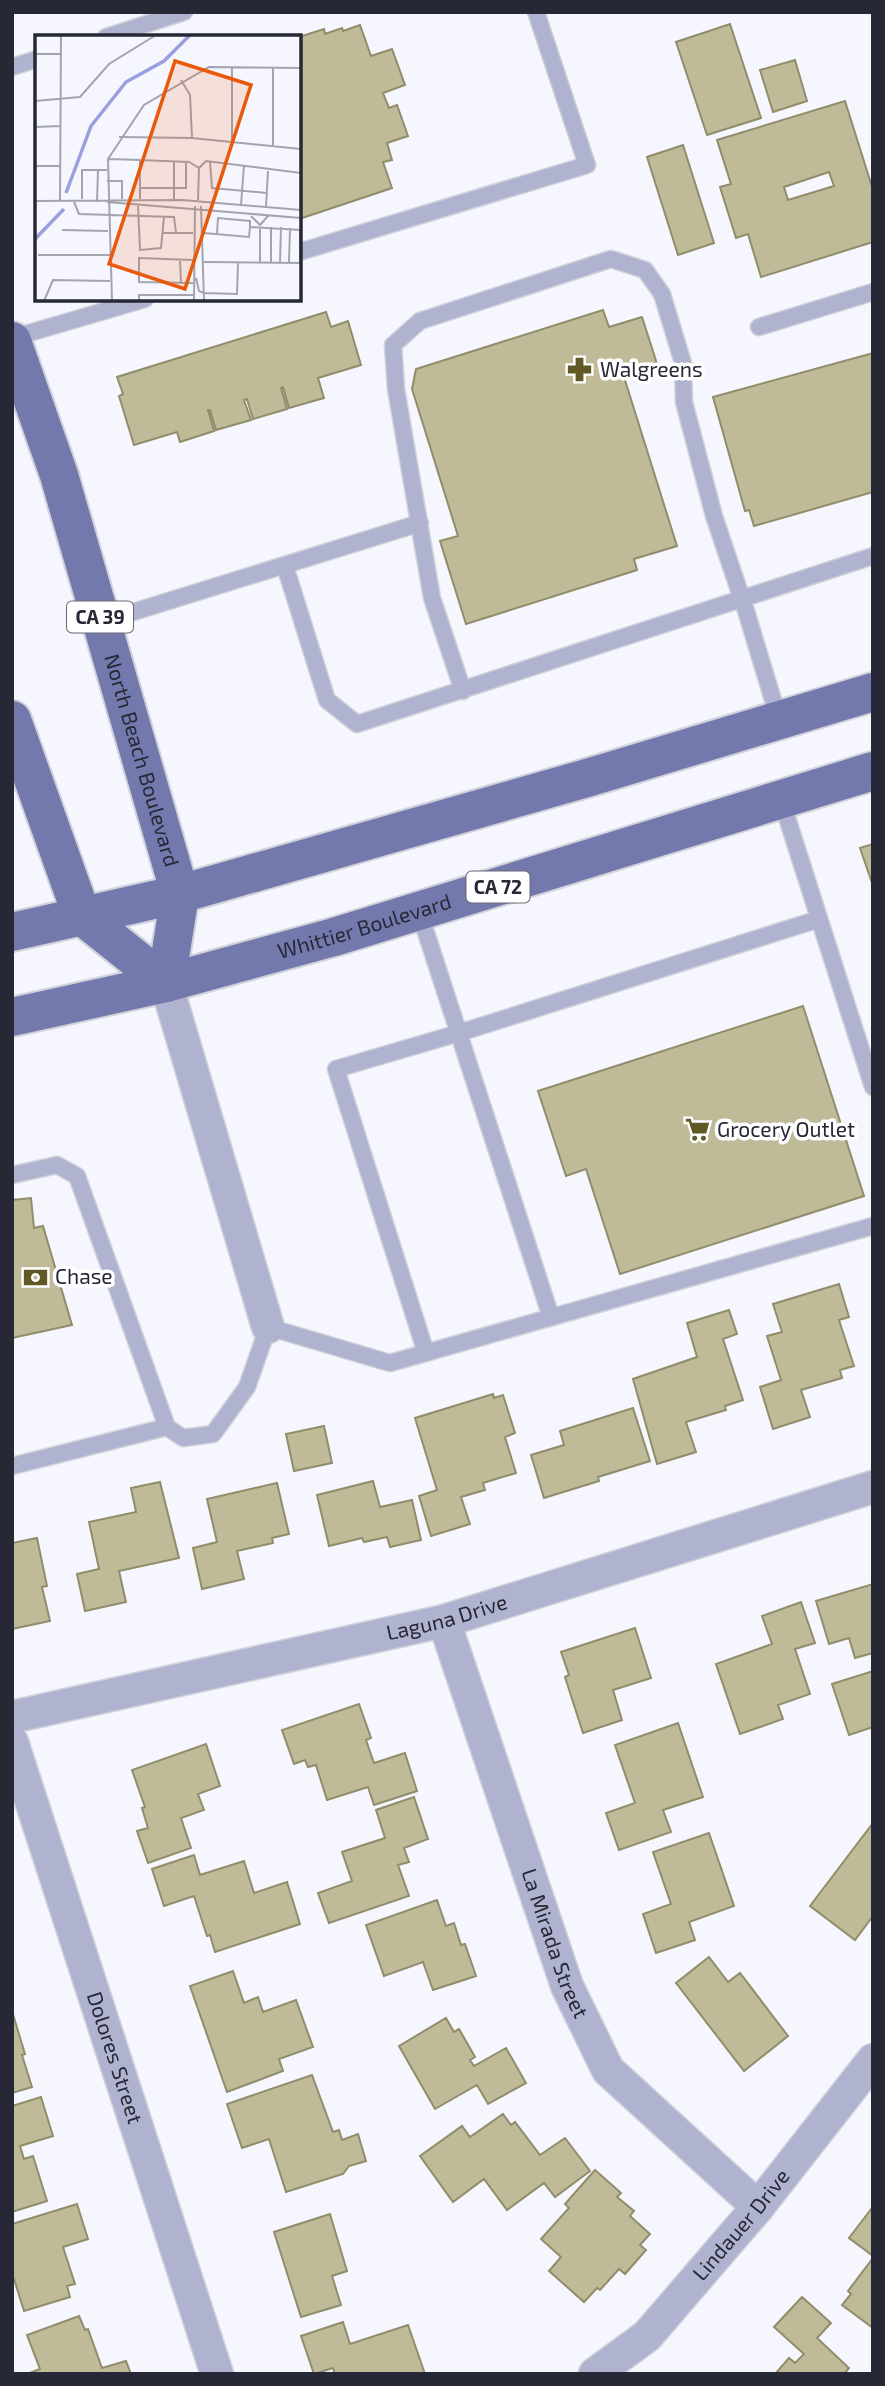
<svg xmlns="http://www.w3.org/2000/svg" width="885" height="2386" font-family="'Exo 2',sans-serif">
  <rect width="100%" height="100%" fill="#f6f7fe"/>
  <!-- building -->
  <path fill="#bfba97" stroke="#918c6a" stroke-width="2" fill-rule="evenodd" d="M730,24L761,118L707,135L676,42Z
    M360,25L371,56L392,49L405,85L383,93L389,108L397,105L408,136L387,143L392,160L383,162L392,188L299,219V37L324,29L325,34L342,28L343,31Z
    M795,60L807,101L773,112L760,70Z
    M845,101L873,190V242L761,277L748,234L736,238L720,187L731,184L717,140ZM829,172L834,186L788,200L784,187Z
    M683,145L714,243L678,255L647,157Z
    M603,310L609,327L642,317L658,367L624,377L677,546L634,559L637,570L466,624L440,541L458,536L412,389L416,369Z
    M326,312L331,327L348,321L361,365L318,378L324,398L289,408L283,387L281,388L287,409L253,419L247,399L244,400L251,420L216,430L210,410H208L214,431L180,442L177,432L134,445L119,396L123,394L117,377Z
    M873,353V492L754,526L749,510L745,511L713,397Z
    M873,844V886L860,848Z
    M803,1006L864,1196L620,1274L586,1169L566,1176L538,1091Z
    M31,1198L34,1228L43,1226L72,1325L12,1338V1200Z
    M839,1284L849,1317L839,1320L854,1366L840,1370L842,1378L801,1390L810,1417L773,1429L760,1387L781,1380L767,1336L782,1332L773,1304Z
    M729,1310L737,1334L723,1339L743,1400L725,1406L726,1410L686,1422L696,1452L657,1464L633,1379L697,1357L687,1323Z
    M493,1394L494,1398L503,1395L515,1433L505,1437L516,1473L483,1483L485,1490L461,1497L470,1524L431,1536L419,1496L437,1490L415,1418Z
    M633,1408L650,1461L598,1477L599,1481L544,1498L531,1455L564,1445L560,1431Z
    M324,1426L332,1463L294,1471L286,1434Z
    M373,1481L380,1507L412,1500L421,1540L390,1547L387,1537L364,1542L362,1538L329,1546L317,1495Z
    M160,1482L179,1558L119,1571L126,1602L85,1611L77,1574L99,1569L89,1522L136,1512L131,1488Z
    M277,1483L289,1534L272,1538L273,1543L237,1551L244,1579L202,1589L193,1548L217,1542L207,1499Z
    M37,1538L47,1586L42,1587L50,1621L12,1629V1543Z
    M873,1584V1653L855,1658L849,1638L829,1644L816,1601Z
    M801,1602L815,1643L795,1649L810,1694L778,1705L783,1719L740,1734L716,1664L772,1644L762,1616Z
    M635,1628L651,1678L613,1690L622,1720L583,1733L565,1677L569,1675L561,1652Z
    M873,1671V1727L849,1735L832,1684Z
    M359,1704L371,1738L366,1740L374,1763L405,1753L417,1791L374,1805L368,1787L327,1800L316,1765L308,1767L305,1760L294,1764L282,1730Z
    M678,1723L703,1797L663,1810L671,1832L619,1850L606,1813L635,1803L615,1745Z
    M206,1744L220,1786L198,1794L204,1810L181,1818L191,1848L148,1863L137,1831L148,1828L142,1808L145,1807L132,1770Z
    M414,1797L428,1839L404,1848L409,1862L398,1865L409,1896L329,1923L318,1893L352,1881L342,1852L385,1838L376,1810Z
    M873,1823V1916L855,1940L810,1906Z
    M709,1833L734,1906L689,1922L695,1940L656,1953L643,1914L671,1904L653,1852Z
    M194,1855L200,1875L244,1861L254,1893L287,1882L300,1924L215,1952L210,1935L207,1936L194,1896L164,1906L152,1869Z
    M437,1900L446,1926L454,1923L461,1945L465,1944L476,1976L433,1990L423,1962L384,1976L366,1925Z
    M709,1957L728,1982L740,1973L788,2036L744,2071L676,1983Z
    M233,1971L244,2003L258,1997L263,2012L296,2000L313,2047L279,2059L283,2071L227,2092L190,1986Z
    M12,2011L25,2054L22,2055L32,2087L12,2093Z
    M446,2018L454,2032L459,2029L475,2057L470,2060L474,2066L506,2048L526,2083L488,2104L477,2085L435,2109L399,2046Z
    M312,2075L333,2132L339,2130L342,2140L358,2134L366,2161L349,2166L343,2174L286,2192L269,2139L242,2148L227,2104Z
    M41,2097L53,2136L20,2146L24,2159L33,2156L47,2201L12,2212V2106Z
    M503,2114L511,2125L515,2122L540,2155L565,2138L590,2171L555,2197L544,2183L507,2210L484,2179L453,2202L420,2156L462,2126L470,2137Z
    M595,2170L621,2193L617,2197L634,2211L630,2216L650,2234L640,2245L646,2250L625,2274L619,2269L600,2290L597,2288L584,2302L549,2271L561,2257L541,2239L569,2208L565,2204Z
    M77,2204L88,2239L63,2247L75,2284L67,2286L70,2297L24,2311L14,2279L12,2280V2224Z
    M872,2208L873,2209V2256L849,2238Z
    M330,2214L347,2271L332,2276L341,2305L301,2317L274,2232Z
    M873,2258V2328L842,2305L851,2294L848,2291Z
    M802,2297L831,2323L817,2338L849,2368L844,2374H775L789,2358L795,2363L804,2354L774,2327Z
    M79,2316L85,2330L88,2329L102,2368L126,2361L131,2374H27L40,2369L27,2335Z
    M343,2322L350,2344L408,2325L425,2374H335L333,2368L314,2374L301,2336Z"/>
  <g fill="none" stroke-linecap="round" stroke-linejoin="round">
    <defs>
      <path id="lane" d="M106,37L184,12
        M12,67L37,59
        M299,252L587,165L536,12
        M759,327L873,292
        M12,338L145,299
        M285,566L327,700L357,724L873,556
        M101,622L420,523
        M463,691L432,598L396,389L393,345L420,321L611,259L645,270L662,294L683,363L684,402L714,516L747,614L779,720
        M781,799L873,1087
        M419,911L551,1317
        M12,1175L57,1165L77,1176L167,1427
        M426,1353L336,1069L459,1033L819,919
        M12,1466L167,1427L183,1438L213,1434L247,1387L268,1327L390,1363L873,1226"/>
      <g id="street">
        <path d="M166,983L268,1327"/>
        <path id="s1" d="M444,1621L567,1986L608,2070L758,2207"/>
        <path id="s2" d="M12,1717L444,1621L873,1487"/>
        <path id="s3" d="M12,1742L217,2374"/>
        <path id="s4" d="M595,2374L647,2336L758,2207L873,2060"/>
      </g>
      <g id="primary">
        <path id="s5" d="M12,341L59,475L180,894L166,983"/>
        <path d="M12,720L82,916L166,983"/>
        <path d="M12,932L180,894L587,778L873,692"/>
        <path id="s6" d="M12,1017L166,983L334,937L873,771"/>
      </g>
    </defs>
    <!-- lane casing -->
    <use href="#lane" stroke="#d1d2da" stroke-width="19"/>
    <!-- street casing -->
    <use href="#street" stroke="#d1d2da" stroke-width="35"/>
    <!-- primary casing -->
    <use href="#primary" stroke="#d1d2da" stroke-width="42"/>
    <!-- lane -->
    <use href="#lane" stroke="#afb3d0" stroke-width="16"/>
    <!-- street -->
    <use href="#street" stroke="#afb3d0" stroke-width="32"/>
    <!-- primary -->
    <use href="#primary" stroke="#7479ad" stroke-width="38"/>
  </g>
  <!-- icons -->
  <defs>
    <symbol id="pharmacy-bare" viewBox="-9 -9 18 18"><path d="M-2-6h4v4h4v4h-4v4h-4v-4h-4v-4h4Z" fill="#605825" stroke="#fff" stroke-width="2.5" paint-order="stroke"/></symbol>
    <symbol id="supermarket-bare" viewBox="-9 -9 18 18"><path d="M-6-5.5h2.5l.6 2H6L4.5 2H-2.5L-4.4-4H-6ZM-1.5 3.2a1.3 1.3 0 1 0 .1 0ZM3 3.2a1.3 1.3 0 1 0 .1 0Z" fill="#605825" stroke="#fff" stroke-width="2.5" paint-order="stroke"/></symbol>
    <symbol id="bank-bare" viewBox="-9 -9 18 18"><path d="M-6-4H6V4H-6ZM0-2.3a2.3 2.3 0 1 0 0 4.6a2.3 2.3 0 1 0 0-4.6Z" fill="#605825" stroke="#fff" stroke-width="2.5" paint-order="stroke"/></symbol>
  </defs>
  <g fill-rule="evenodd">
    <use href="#pharmacy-bare" x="562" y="352" width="35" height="35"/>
    <use href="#supermarket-bare" x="680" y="1112" width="35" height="35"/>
    <use href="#bank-bare" x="18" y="1260" width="35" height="35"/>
  </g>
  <g text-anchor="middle" stroke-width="7" stroke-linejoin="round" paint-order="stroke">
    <!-- shield labels -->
    <g fill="#fff" stroke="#686872" stroke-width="2">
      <rect x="67" y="601.5" width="66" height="31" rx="5"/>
      <rect x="466.5" y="871.5" width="63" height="31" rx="5"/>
    </g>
    <g font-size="19" font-weight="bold" fill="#272836">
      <text x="100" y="624">CA 39</text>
      <text x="498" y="894">CA 72</text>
    </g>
    <!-- poi labels -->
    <g font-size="21" fill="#272836" stroke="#fff" text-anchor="start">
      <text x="600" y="377">Walgreens</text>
      <text x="717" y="1137">Grocery Outlet</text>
      <text x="55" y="1284">Chase</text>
    </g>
    <!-- street labels -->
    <g font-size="21" fill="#272836" stroke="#fff">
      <text dy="7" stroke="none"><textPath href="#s5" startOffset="439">North Beach Boulevard</textPath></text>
      <text dy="7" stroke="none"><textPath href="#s6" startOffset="364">Whittier Boulevard</textPath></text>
      <text dy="7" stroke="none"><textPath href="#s2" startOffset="446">Laguna Drive</textPath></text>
      <text dy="7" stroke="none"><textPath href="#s1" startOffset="341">La Mirada Street</textPath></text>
      <text dy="7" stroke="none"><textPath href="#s3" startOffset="332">Dolores Street</textPath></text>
      <text dy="7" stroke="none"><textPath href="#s4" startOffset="210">Lindauer Drive</textPath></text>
    </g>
  </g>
  <!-- overview -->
  <g transform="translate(35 35)">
    <rect width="266" height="266" fill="#f6f7fe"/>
    <path fill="none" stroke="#999fdf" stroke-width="3.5" d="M31,158L56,91L91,47L129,26L155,0M0,204L29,174"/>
    <path fill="none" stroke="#a3a4ae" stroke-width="2" d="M0,19H26M238,33V111M146,45L155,60L157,103M0,66L45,62L74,29L121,0M0,92L25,91M84,102L157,103L266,114M197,107V32M73,124L105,125M139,126V164M175,127L177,153L232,158M0,131H25M164,133L171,126L266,138M72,146H87V164M105,153H151V127M47,164V135H72M105,164V125L154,127L164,133M163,165L164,133M0,166L147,165L266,175M25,166L26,0M39,167L44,179L139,182L141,198M62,167L63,135M72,167L266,183M206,170L209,130M103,171L105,215L126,213L129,182M166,171L169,266M231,172L233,136M216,181L225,190L233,181M236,192V228M27,195L73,196M265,195V228M128,198H158M169,198L214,202L215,192L266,195M182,199L183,183L215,186V192M3,220H75M145,224L146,248M158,225L104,223V247L158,248M169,227L266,228M225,227V194M245,228L246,192M254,228L255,193M161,243L164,256L169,258L202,259L203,228M9,266L18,245L75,246M77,266L73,124L109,70L174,32L266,33M104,266V260H159M159,266L160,171"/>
    <path fill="#e8590c" fill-opacity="0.15" stroke="#e8590c" stroke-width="3.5" d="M140,26L216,50L150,254L74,229Z"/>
    <rect width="266" height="266" fill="none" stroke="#272836" stroke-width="3.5"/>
  </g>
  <!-- border -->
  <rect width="885" height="2386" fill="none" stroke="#272836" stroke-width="28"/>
</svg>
